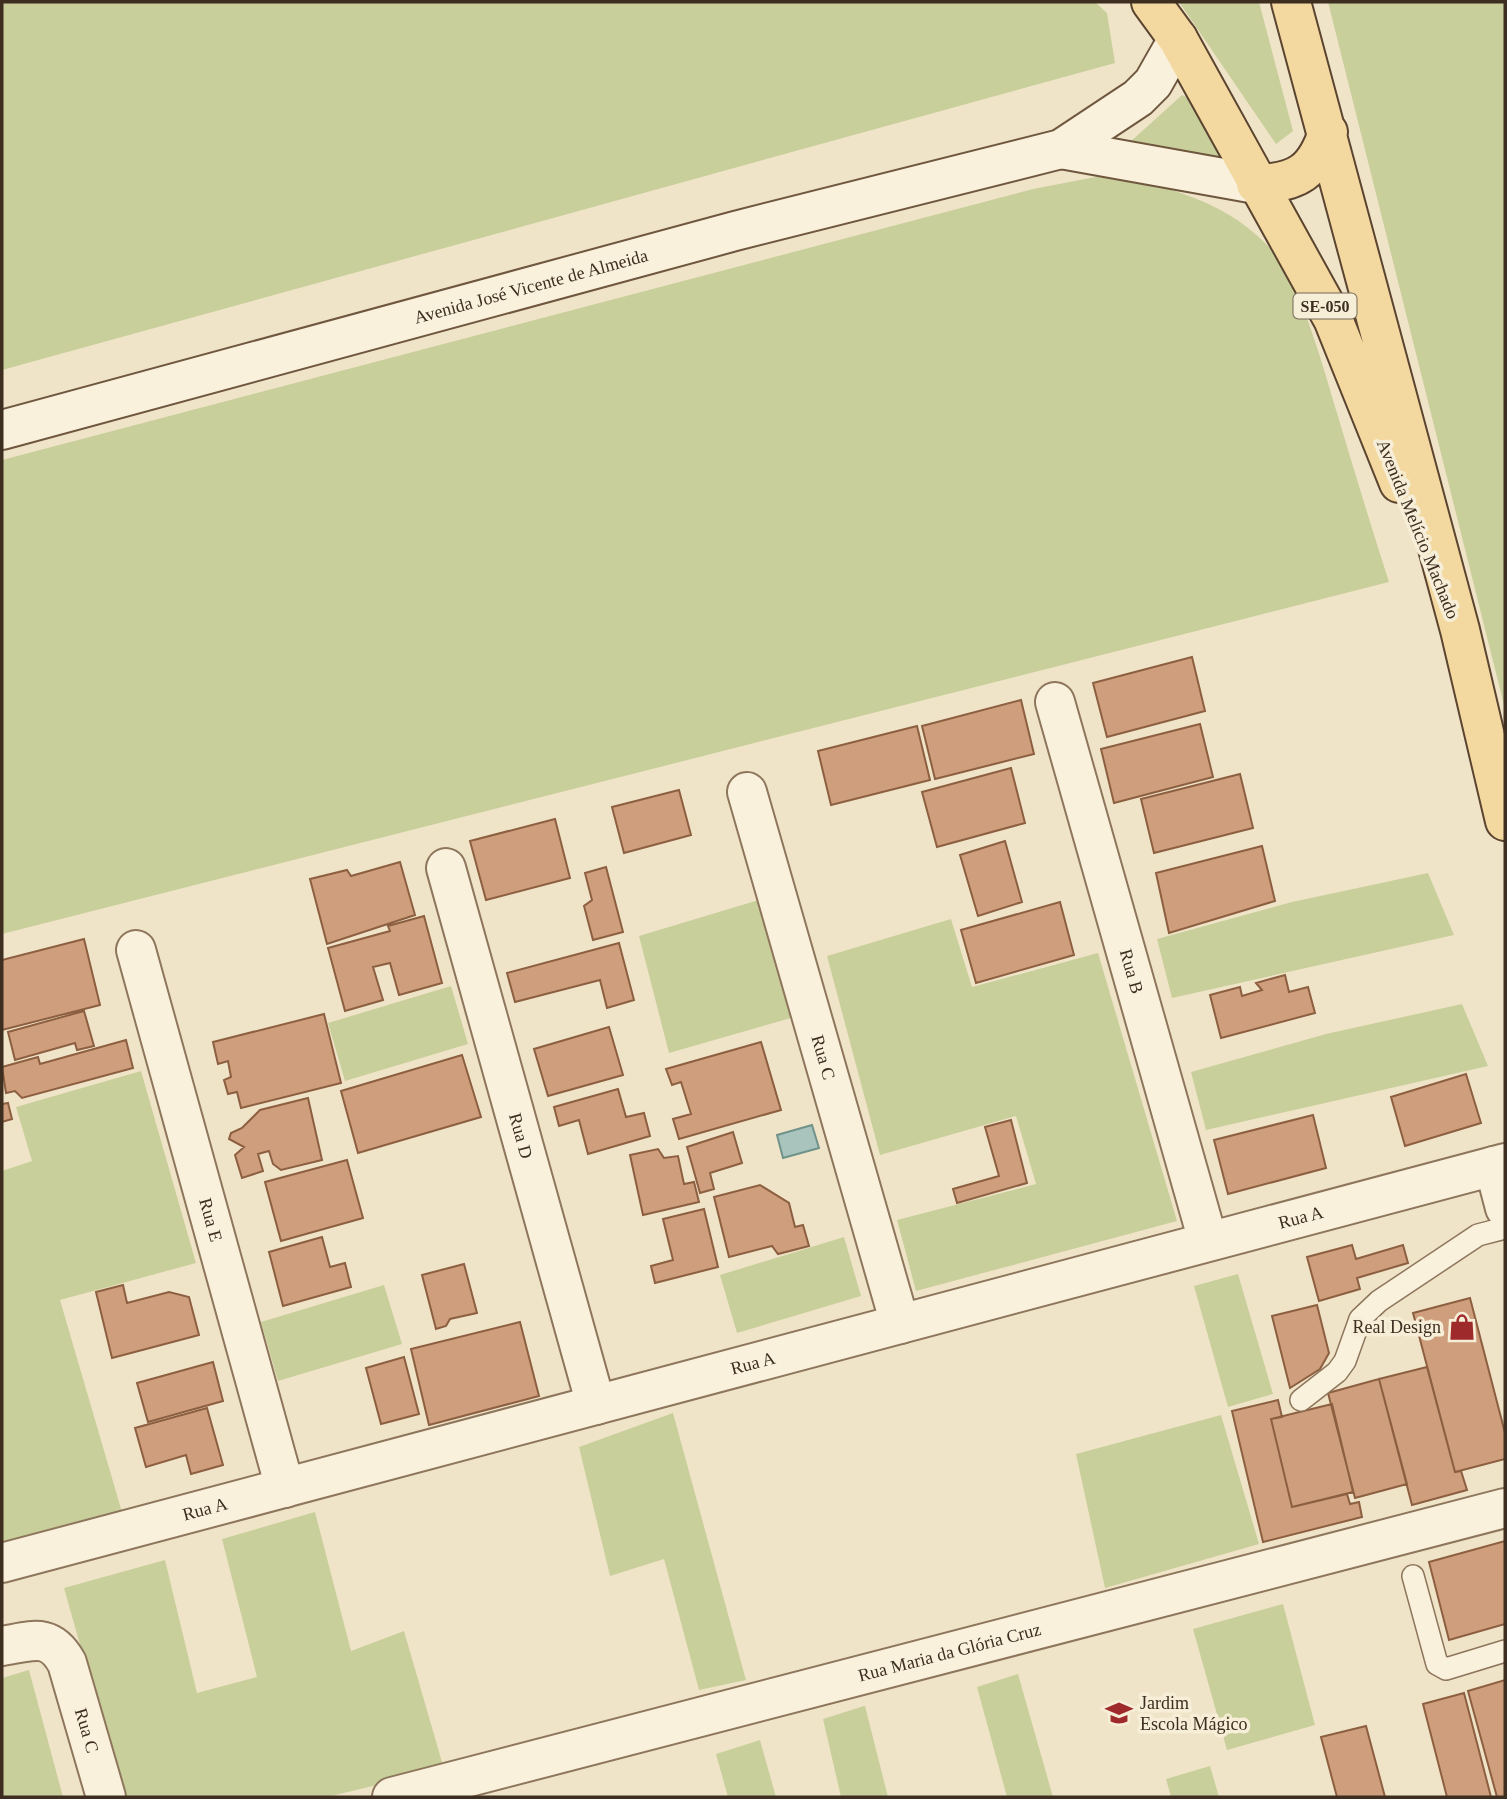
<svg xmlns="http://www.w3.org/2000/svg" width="1507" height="1799" font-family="Georgia,serif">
  <rect width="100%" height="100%" fill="#f0e4c8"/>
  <!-- green -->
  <path fill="#c9cf9b" d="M2,2H1095L1107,13L1115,63L2,370Z
    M1179,2H1259L1293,131L1276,144Z
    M1328,2H1505V709Z
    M1182,95L1190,98L1228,160L1129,143Z
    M1106,175C1163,185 1223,200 1265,243C1301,280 1322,364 1337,413C1354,470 1371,526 1389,582L2,934V460L1033,189Z
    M1428,873L1454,935L1172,998L1157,939L1292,902Z
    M762,899L798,1016L669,1053L639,936Z
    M951,919L972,987L1098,953L1177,1221L916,1291L897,1220L1036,1184L1016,1116L880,1155L827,956Z
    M451,986L468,1044L345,1081L328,1023Z
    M1462,1004L1488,1066L1206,1130L1191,1072L1326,1034Z
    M141,1071L196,1263L60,1300L124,1519L2,1550V1171L32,1161L16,1107Z
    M844,1237L861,1296L737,1333L720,1275Z
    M1238,1274L1273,1394L1228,1407L1194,1286Z
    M384,1285L402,1344L278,1381L261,1322Z
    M673,1413L746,1680L699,1690L664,1559L610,1576L579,1447Z
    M1221,1415L1259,1544L1105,1588L1076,1454Z
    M315,1512L351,1651L404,1631L444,1769L327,1797H123L64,1588L165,1560L197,1693L257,1677L222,1539Z
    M1283,1604L1315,1725L1227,1750L1193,1629Z
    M29,1670L63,1797H2V1678Z
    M1018,1674L1053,1797H1007L977,1687Z
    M864,1706H865L888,1797H841L823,1719Z
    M760,1740L776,1797H728L716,1754Z
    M1210,1766L1219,1797H1171L1166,1779Z"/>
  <!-- water -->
  <path fill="#a9c4bc" stroke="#6f938a" stroke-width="2" d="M812,1125L819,1148L783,1158L777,1135Z"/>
  <!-- building -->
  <path fill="#cf9f7d" stroke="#8d5f41" stroke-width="2" d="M1192,657L1205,711L1107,737L1093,683Z
    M1021,700L1034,754L935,779L922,726Z
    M1200,724L1213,777L1114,803L1101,749Z
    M917,726L930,780L831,805L818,751Z
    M1011,768L1025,823L937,847L922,792Z
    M1240,774L1253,828L1154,853L1141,799Z
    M679,790L691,835L624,853L612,807Z
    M555,819L570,878L486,900L470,841Z
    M1005,841L1022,902L978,916L960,855Z
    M1262,846L1275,901L1169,933L1156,873Z
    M400,862L415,915L327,944L310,879L347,870L351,876Z
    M606,867L623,932L593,940L584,906L592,900L585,873Z
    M1060,902L1074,955L976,983L961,930Z
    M424,916L442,983L399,995L390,963L373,967L383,1000L345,1011L328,948L390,931L388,926Z
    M84,939L100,1005L2,1030V960Z
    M619,943L634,1000L607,1008L600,980L515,1002L507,973Z
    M1285,975L1289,992L1308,987L1315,1013L1221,1038L1210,995L1240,987L1242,996L1262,990L1256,983Z
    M84,1011L94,1046L77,1050L75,1043L15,1060L8,1032Z
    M324,1014L341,1083L241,1108L237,1092L228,1094L224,1080L231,1077L228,1061L218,1064L213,1042Z
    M609,1027L623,1075L548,1096L534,1049Z
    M126,1040L133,1068L22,1098L15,1091L6,1093L2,1067L38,1057L40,1064Z
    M761,1042L781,1110L679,1139L673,1119L691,1114L681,1082L672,1085L666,1069Z
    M462,1055L481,1117L358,1153L341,1091Z
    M1466,1074L1481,1123L1405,1146L1391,1097Z
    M618,1089L626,1117L644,1113L650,1136L588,1154L579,1120L559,1126L554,1107Z
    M308,1098L322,1160L281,1170L273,1164L269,1151L258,1154L263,1171L242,1178L235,1155L244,1147L229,1139L231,1133L242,1128L260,1110Z
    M8,1103L12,1119L2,1122V1104Z
    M1313,1115L1326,1168L1228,1194L1214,1140Z
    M1011,1120L1027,1183L957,1203L953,1189L999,1176L985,1127Z
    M733,1132L742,1163L710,1173L714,1189L700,1193L687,1147Z
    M658,1149L664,1158L678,1156L684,1184L694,1182L699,1202L643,1215L630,1155Z
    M347,1160L363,1218L281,1241L265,1182Z
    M760,1185L789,1203L795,1227L803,1225L809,1246L778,1254L772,1246L729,1257L714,1197Z
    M704,1209L718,1267L655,1283L651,1266L673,1260L663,1219Z
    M322,1237L330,1267L345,1263L351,1287L283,1306L269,1252Z
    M1352,1245L1356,1259L1403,1245L1408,1263L1357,1278L1360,1289L1319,1301L1307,1257Z
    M464,1264L477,1313L450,1319L446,1326L436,1329L422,1275Z
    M123,1285L127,1303L169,1292L189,1297L199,1335L112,1358L96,1292Z
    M1470,1298L1505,1433V1459L1455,1472L1413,1313Z
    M1317,1305L1329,1353L1320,1369L1290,1388L1272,1316Z
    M520,1322L539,1396L429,1425L411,1349Z
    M404,1357L419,1414L381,1424L366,1368Z
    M213,1362L223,1401L148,1422L137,1383Z
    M1427,1367L1455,1472L1461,1471L1467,1490L1412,1505L1379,1379Z
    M1379,1379L1407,1484L1355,1498L1328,1393Z
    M1278,1400L1282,1417L1271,1419L1292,1507L1347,1494L1350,1504L1359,1502L1362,1517L1263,1542L1232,1411Z
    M1332,1404L1353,1492L1292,1507L1271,1419Z
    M207,1408L223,1465L191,1474L186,1455L146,1467L135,1428Z
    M1505,1541V1624L1449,1640L1429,1562Z
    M1505,1680V1797H1497L1468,1691Z
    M1464,1693L1491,1797H1447L1423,1704Z
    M1366,1726L1385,1797H1337L1321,1737Z"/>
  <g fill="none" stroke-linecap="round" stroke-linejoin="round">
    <defs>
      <path id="lane" d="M1301,1400L1337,1372L1345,1361L1360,1319L1379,1301L1478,1235L1505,1228
        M1413,1576L1437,1664L1446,1669L1505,1651"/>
      <g id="street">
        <path id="s1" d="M1055,702L1208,1241"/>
        <path id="s2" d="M747,792L900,1324"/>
        <path id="s3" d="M446,868L596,1405"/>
        <path id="s4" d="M136,950L285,1488"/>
        <path d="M1494,1166L1505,1208"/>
        <path id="s5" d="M2,1563L1505,1163"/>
        <path id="s6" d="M2,1646C32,1641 50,1632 67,1663L106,1797"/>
        <path id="s7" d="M392,1797L1505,1508"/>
      </g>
      <g id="secondary">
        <path d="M1061,149L1256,184"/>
        <path id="s8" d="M2,430L735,231L1061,149L1138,98L1153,83L1178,39"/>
      </g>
      <path id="primary" d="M1151,2L1178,39L1333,319L1399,483
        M1291,2L1460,630L1505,821
        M1256,184C1297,183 1315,172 1328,132"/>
    </defs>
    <!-- lane casing -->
    <use href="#lane" stroke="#8d765c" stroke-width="24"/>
    <!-- street casing -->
    <use href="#street" stroke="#8d765c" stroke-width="42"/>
    <!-- secondary casing -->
    <use href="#secondary" stroke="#6f573f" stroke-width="42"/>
    <!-- primary casing -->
    <use href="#primary" stroke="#5b4430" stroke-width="42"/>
    <!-- lane -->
    <use href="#lane" stroke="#faf1dc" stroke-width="21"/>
    <!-- street -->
    <use href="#street" stroke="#faf1dc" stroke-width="38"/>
    <!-- secondary -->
    <use href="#secondary" stroke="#faf1dc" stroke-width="38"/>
    <!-- primary -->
    <use href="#primary" stroke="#f3d9a0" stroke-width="38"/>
  </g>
  <!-- icons -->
  <defs>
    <symbol id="shop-bare" viewBox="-9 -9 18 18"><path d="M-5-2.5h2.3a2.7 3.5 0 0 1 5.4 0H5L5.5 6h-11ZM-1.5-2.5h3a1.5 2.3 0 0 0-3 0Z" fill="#9e2a2b" stroke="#f7eed8" stroke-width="2.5" paint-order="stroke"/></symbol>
    <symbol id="school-bare" viewBox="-9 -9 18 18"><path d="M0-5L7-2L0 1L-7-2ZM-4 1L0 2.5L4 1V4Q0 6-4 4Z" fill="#9e2a2b" stroke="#f7eed8" stroke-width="2.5" paint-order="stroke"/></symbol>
  </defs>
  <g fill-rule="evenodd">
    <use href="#shop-bare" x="1443" y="1308" width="38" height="38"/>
    <use href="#school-bare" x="1100" y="1694" width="38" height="38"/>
  </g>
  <g text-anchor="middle" stroke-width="7" stroke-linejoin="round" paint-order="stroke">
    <!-- shield labels -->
    <rect fill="#f7eed8" stroke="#756857" stroke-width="2" x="1293.5" y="293.5" width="63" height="25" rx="5"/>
    <g font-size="16" font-weight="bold" fill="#3d2e20">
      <text x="1325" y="312">SE-050</text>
    </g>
    <!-- street labels -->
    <g font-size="18" fill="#3d2e20" stroke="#f7eed8">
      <text dy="6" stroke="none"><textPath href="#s8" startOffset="548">Avenida José Vicente de Almeida</textPath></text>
      <text transform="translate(1418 529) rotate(68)" y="6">Avenida Melício Machado</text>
      <text dy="6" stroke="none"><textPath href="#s1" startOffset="280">Rua B</textPath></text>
      <text dy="6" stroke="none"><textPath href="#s2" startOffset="276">Rua C</textPath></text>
      <text dy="6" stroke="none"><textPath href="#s3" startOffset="278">Rua D</textPath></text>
      <text dy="6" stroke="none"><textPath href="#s5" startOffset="1344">Rua A</textPath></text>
      <text dy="6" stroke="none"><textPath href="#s4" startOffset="280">Rua E</textPath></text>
      <text dy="6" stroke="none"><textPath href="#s5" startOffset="777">Rua A</textPath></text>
      <text dy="6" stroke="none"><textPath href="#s5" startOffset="210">Rua A</textPath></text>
      <text dy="6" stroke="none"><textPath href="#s7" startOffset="576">Rua Maria da Glória Cruz</textPath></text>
      <text dy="6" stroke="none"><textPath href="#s6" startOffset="145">Rua C</textPath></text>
    </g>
    <!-- poi labels -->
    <g font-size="18" fill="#3d2e20" stroke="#f7eed8" text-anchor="end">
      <text x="1441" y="1333">Real Design</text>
      <text x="1140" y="1709" text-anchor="start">Jardim<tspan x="1140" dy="21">Escola Mágico</tspan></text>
    </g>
  </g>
  <!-- border -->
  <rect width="1507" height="1799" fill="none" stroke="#3d2e20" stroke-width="7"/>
</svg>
